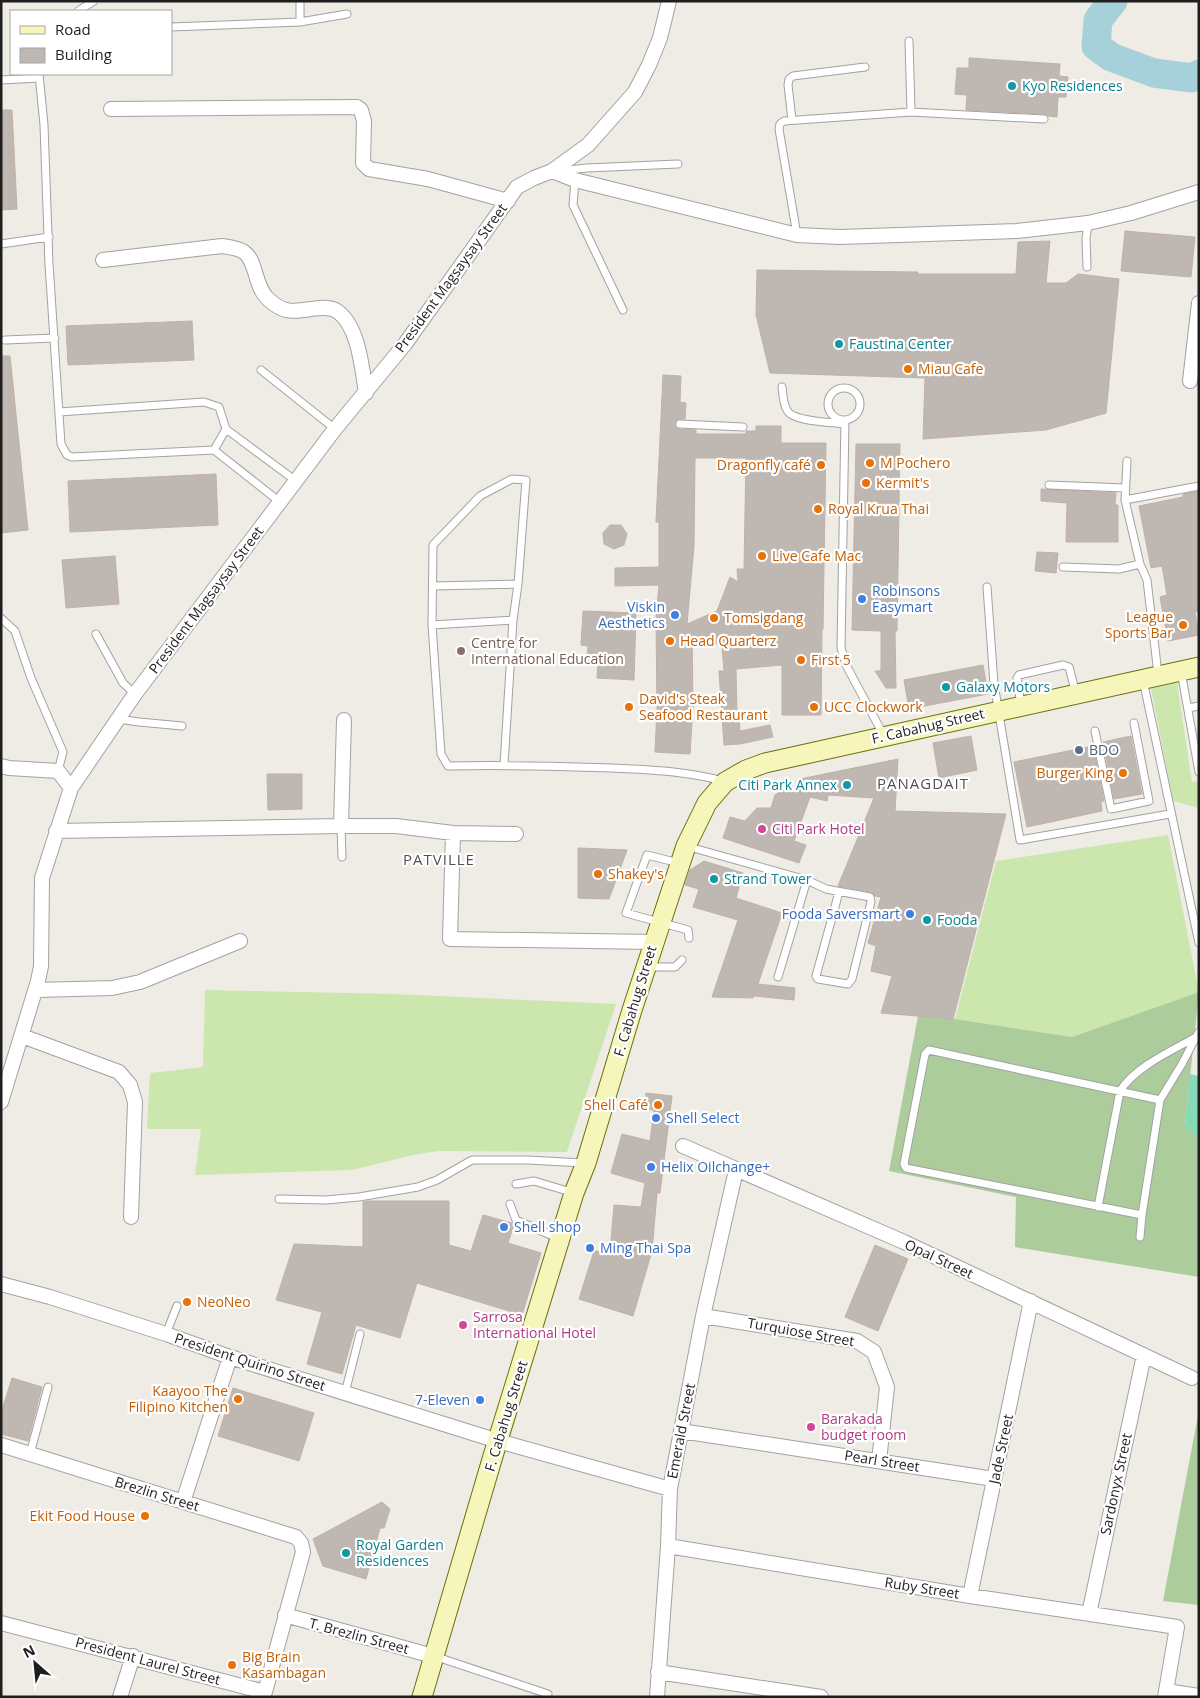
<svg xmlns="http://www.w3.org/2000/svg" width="1200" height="1698" font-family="'Open Sans',sans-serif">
  <rect width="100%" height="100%" fill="#efebe5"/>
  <!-- grass -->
  <path fill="#cbe7ad" d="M1177,683L1192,782L1199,781V808L1173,801L1151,688Z
    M1168,835L1199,992L1072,1037L955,1019L996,861Z
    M205,990L394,994L616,1004L567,1152L438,1151L413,1155L352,1170L195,1175L201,1129H147L150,1073L203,1067Z"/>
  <!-- forest -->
  <path fill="#accc9b" d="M1199,992L1185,1125L1199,1141V1277L1015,1247L1016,1197L889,1171L918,1016L955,1019L1072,1037Z
    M1199,1410V1605L1163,1601Z"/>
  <!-- pitch -->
  <path fill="#86dab7" d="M1190,1074L1199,1076V1141L1185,1126Z"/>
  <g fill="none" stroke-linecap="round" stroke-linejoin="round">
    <!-- river -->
    <path stroke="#a7d1da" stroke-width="29" d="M1113,1L1098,20L1096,46L1111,57L1154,73L1192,78L1199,74"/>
  </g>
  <!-- building -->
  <path fill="#bfb7b1" stroke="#c0b1a8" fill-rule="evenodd" d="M969,58L1060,64L1059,76L1068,77L1066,97H1058L1057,117L1048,116L1044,114L966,110L967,95L955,94L957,68H969Z
    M1,110H12L17,209L1,210Z
    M1125,231L1195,237L1191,277L1121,271Z
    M1050,241L1046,283H1066L1078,274L1119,279L1106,413L1046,430L923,439L925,378L770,373L756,315L757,270L918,272L917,274H1016L1018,242Z
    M192,321L194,360L68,365L66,326Z
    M1,356H10L28,530L1,533Z
    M663,375L681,376L680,402L686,403L685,419H678L675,422V426L678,429L696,430V434H746V431H756V426H781V443H826L823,629H822L821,715H782V665L736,669L737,716H739L740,731L770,725L773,737L740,744L724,745L719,671H724L722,646L692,635L693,707L690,754L655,752L657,709L656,617L659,585L615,586V568L659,567V522H656ZM695,458H746L744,569H737L738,582L730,577L717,611L687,624L694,546Z
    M856,444H900L897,631H895L896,688H886L875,671H881V631L852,630Z
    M216,474L218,525L70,532L68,481Z
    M1041,489L1116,493L1115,505H1118V542H1066L1067,503L1041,501Z
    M1199,491V612H1195L1199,635L1168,641L1160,597L1167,595L1162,566L1151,568L1139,506L1183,497V494Z
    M610,525H621L627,534L624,545L614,549L604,544L603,533Z
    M1037,552L1058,553L1056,573L1035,571Z
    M115,556L119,604L66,608L62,560Z
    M583,611L636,613L634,680L597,678L598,662L587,661L588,646L581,645Z
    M983,665L988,694L909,709L904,680Z
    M971,736L977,770L939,778L933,743Z
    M1131,736L1142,794L1114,799L1103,742Z
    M1093,746L1104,801L1101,802L1102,811L1027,827L1014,762Z
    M898,759L895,811L1006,814L953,1019L881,1013L892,976L871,971L876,946L868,943L881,897L875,896L871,892L838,886L874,798L828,795L827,801L810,797L794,841L806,845L799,863L723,838L730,817L745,821L757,808H771L775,795L784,789L796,793L800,779Z
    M267,774H302V809L268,810Z
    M578,848L627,850L609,899L578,898Z
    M704,861L743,873L736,898L782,913L758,984L795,988L794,1000L754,996L753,998L712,997L738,920L693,907L699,889L685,885L690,870Z
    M646,1093L672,1096L660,1193H657L652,1251L633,1316L579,1299L594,1251L610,1252L614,1205L641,1207L645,1183L611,1173L622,1134L650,1141L654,1110L644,1109Z
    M368,1201H449V1245L471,1251L483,1215L512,1223L514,1225L508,1243L541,1253L522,1315L417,1283L400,1338L356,1325L342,1374L307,1364L322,1312L276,1300L294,1244L363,1247V1202Z
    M875,1245L908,1259L878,1331L845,1317Z
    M12,1378L42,1387L28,1441L1,1434V1413Z
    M233,1388L314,1413L299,1461L218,1436Z
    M382,1502L390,1509L384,1528H380L366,1579L323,1566L313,1539Z"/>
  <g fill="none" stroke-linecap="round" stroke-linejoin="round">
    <defs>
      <path id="lane" d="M300,1V22
        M78,11L94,1
        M171,27L300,22L347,14
        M909,41L911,112
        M39,74L44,125L49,264L61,444L67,455L72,457L214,450L280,502
        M1,80L39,78
        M792,120L788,85L789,79L793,76L865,67
        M559,171L587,168L678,164
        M575,180L573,205L623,310
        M797,235L779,129L780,124L784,121L911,112L1044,119
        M1,244L49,237
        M1087,267L1086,239L1088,223
        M5,340L55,338
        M261,370L335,429
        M782,387C783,394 783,404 787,410C792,422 832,422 844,424
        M828 404a16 16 0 1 1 32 0a16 16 0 1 1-32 0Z
        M59,412L204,402L219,407L226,429L214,450
        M845,420L841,648L846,665L884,736
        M680,424L743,427
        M226,429L296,481
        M1127,461L1125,500L1140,564L1147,580L1158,674
        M1049,485L1125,488
        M1125,500L1199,486
        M1063,567L1119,569L1140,564
        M433,586L518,584
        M987,587L994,684L1020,840L1170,814
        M1,618L15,631L31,678L63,752L58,771
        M432,625L513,620
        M96,634L123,683L135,694
        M1181,671L1199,772
        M1143,680L1199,943
        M1021,705L1017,678L1019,675L1063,665L1069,667L1076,694
        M1188,708L1199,706
        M118,719L139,722L182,726
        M1095,731L1111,809L1149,801L1134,723
        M504,765L513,620L518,584L526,480L512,479L480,496L433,545L432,625L441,754L448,766C503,765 558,766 612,768C649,770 687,771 722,781
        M341,826L342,857
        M686,846L807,880L826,889L870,897L871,902L852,979L848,984L818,979L816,976L839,892
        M679,863L647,855L626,913L688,930L689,938
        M648,967H675L682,960
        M778,977L807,880
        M1160,1100L1142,1215L906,1168L904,1164L925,1054L929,1050L1160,1100L1182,1064L1196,1037
        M516,1184L534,1181L574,1193
        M279,1199L326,1200L359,1197L418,1187L437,1180L472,1160H528L583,1163
        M510,1204L516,1220L560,1239
        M1098,1207L1120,1091C1135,1067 1171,1051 1196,1037L1199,1032
        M1140,1237L1142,1215
        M166,1334L177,1306
        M345,1393L360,1334
        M30,1454L48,1387
        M434,1656L548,1694"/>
      <path id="street" d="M111,109L357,107L361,110L364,121L363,163L369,169L428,179L508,201
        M552,171L575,180L797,235L840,237L1017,231L1088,223L1131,213L1199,192
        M103,260L222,246C230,247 238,248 244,252C257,261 254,286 268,299C283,313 292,312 311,309C319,308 329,306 337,311C359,326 362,369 366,393
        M1190,381L1199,303
        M1,766L9,768L58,771L71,788
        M341,826L344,720
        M56,831L341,826H396L453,833L516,834
        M453,833L450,939L654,942
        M36,990L112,988L140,982L240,941
        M22,1036L119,1072L130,1085L135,1102L131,1217
        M1,1102L38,981L41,966L42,878L71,788L135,694L335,429L405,344L517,187L534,178L552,171L588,145L635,92L649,65L660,38L669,1
        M683,1146L904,1242L1192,1378
        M1,1284L50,1297L166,1334L230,1357L498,1441L670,1489
        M703,1316L857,1341L874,1352L887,1387L879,1461
        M681,1431L994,1479
        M1,1445L296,1537L301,1543L303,1552L265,1692L1,1623
        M183,1502L230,1357
        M668,1546L970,1596L1177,1627L1165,1697
        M970,1596L1031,1301
        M1089,1614L1144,1355
        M285,1615L433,1656
        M658,1672L821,1697
        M1166,1691L1199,1696
        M120,1697L133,1656
        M657,1697L668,1546L670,1489L703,1316L736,1170"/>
      <path id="secondary" d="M422,1697L493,1456L574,1193L586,1163L632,1010L686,846L707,803L725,782L746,770L765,763L1199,667"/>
    </defs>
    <!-- lane casing -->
    <use href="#lane" stroke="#a2a2a2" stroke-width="9"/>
    <!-- street casing -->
    <use href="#street" stroke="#a2a2a2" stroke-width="16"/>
    <!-- secondary casing -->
    <use href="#secondary" stroke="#69710a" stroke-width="21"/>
    <!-- lane -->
    <use href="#lane" stroke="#fff" stroke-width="7"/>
    <!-- street -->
    <use href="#street" stroke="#fff" stroke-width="14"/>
    <!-- secondary -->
    <use href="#secondary" stroke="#f6f6bb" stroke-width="19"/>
  </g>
  <!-- markers -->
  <g fill="#0f9aa8" stroke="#fff" stroke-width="2">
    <circle cx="1012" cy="86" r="5"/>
    <circle cx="839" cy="344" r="5"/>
    <circle cx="946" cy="687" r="5"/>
    <circle cx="847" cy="785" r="5"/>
    <circle cx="714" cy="879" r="5"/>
    <circle cx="927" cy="920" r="5"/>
    <circle cx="346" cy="1553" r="5"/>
  </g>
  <g fill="#e8710a" stroke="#fff" stroke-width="2">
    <circle cx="908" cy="369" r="5"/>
    <circle cx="870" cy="463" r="5"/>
    <circle cx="821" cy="465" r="5"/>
    <circle cx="866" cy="483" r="5"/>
    <circle cx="818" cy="509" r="5"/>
    <circle cx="762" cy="556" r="5"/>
    <circle cx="714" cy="618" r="5"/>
    <circle cx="1183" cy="625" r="5"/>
    <circle cx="670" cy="641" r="5"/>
    <circle cx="801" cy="660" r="5"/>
    <circle cx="629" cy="707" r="5"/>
    <circle cx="814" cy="707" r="5"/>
    <circle cx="1123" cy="773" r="5"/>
    <circle cx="598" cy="874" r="5"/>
    <circle cx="658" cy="1105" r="5"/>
    <circle cx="187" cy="1302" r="5"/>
    <circle cx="238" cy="1399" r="5"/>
    <circle cx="145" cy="1516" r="5"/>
    <circle cx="232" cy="1665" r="5"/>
  </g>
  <g fill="#3f7fe0" stroke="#fff" stroke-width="2">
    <circle cx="862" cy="599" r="5"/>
    <circle cx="675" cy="615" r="5"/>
    <circle cx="910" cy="914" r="5"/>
    <circle cx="656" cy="1118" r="5"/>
    <circle cx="651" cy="1167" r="5"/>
    <circle cx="504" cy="1227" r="5"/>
    <circle cx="590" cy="1248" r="5"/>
    <circle cx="480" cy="1400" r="5"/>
  </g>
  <circle fill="#8d6e63" stroke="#fff" stroke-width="2" cx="461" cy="651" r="5"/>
  <circle fill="#5c6f8a" stroke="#fff" stroke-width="2" cx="1079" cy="750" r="5"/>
  <g fill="#d1479c" stroke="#fff" stroke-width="2">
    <circle cx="762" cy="829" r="5"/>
    <circle cx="463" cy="1325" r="5"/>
    <circle cx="811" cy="1427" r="5"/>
  </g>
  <g text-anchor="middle" stroke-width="4.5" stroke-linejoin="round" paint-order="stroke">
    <!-- culture labels -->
    <g font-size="14" fill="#0d838f" stroke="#fff" text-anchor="start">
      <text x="1022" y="91">Kyo Residences</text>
      <text x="849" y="349">Faustina Center</text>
      <text x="956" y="692">Galaxy Motors</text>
      <text x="837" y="790" text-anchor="end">Citi Park Annex</text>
      <text x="724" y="884">Strand Tower</text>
      <text x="937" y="925">Fooda</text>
      <text x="356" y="1550">Royal Garden<tspan x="356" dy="16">Residences</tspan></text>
    </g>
    <!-- street labels -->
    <g font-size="14" fill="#1e1e1e" stroke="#fff">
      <text transform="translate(451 278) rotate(-54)" y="5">President Magsaysay Street</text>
      <text transform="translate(206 600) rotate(-53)" y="5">President Magsaysay Street</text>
      <text transform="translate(928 726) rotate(-13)" y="5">F. Cabahug Street</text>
      <text transform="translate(635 1001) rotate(-73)" y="5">F. Cabahug Street</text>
      <text transform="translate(939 1259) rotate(25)" y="5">Opal Street</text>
      <text transform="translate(801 1332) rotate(10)" y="5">Turquiose Street</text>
      <text transform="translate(250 1362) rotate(18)" y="5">President Quirino Street</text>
      <text transform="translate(506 1416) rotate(-73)" y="5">F. Cabahug Street</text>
      <text transform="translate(681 1431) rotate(-79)" y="5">Emerald Street</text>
      <text transform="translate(1001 1449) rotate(-78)" y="5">Jade Street</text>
      <text transform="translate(882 1461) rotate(9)" y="5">Pearl Street</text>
      <text transform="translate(1116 1484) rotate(-78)" y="5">Sardonyx Street</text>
      <text transform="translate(157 1494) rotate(17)" y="5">Brezlin Street</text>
      <text transform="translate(922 1588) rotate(9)" y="5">Ruby Street</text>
      <text transform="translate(359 1636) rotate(15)" y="5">T. Brezlin Street</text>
      <text transform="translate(148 1661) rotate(15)" y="5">President Laurel Street</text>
    </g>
    <!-- food labels -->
    <g font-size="14" fill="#c56008" stroke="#fff" text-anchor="start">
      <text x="918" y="374">Miau Cafe</text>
      <text x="880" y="468">M Pochero</text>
      <text x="811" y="470" text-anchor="end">Dragonfly café</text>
      <text x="876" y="488">Kermit's</text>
      <text x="828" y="514">Royal Krua Thai</text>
      <text x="772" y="561">Live Cafe Mac</text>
      <text x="1173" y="622" text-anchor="end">League<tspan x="1173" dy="16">Sports Bar</tspan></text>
      <text x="724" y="623">Tomsigdang</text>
      <text x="680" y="646">Head Quarterz</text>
      <text x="811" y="665">First 5</text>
      <text x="639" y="704">David's Steak<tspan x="639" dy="16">Seafood Restaurant</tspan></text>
      <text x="824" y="712">UCC Clockwork</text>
      <text x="1113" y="778" text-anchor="end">Burger King</text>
      <text x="608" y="879">Shakey's</text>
      <text x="648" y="1110" text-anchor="end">Shell Café</text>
      <text x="197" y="1307">NeoNeo</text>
      <text x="228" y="1396" text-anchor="end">Kaayoo The<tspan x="228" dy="16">Filipino Kitchen</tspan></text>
      <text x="135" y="1521" text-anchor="end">Ekit Food House</text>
      <text x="242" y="1662">Big Brain<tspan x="242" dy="16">Kasambagan</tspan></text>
    </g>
    <!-- shop labels -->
    <g font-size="14" fill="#366cbe" stroke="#fff" text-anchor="start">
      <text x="872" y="596">Robinsons<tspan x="872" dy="16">Easymart</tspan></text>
      <text x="665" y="612" text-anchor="end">Viskin<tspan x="665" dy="16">Aesthetics</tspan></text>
      <text x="900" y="919" text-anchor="end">Fooda Saversmart</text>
      <text x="666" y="1123">Shell Select</text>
      <text x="661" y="1172">Helix Oilchange+</text>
      <text x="514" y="1232">Shell shop</text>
      <text x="600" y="1253">Ming Thai Spa</text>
      <text x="470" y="1405" text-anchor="end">7-Eleven</text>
    </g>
    <!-- education labels -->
    <g font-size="14" fill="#785e54" stroke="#fff" text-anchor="start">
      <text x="471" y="648">Centre for<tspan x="471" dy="16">International Education</tspan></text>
    </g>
    <!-- service labels -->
    <g font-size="14" fill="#4e5e75" stroke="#fff" text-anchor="start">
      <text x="1089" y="755">BDO</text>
    </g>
    <!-- hotel labels -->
    <g font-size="14" fill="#b23c85" stroke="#fff" text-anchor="start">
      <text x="772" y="834">Citi Park Hotel</text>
      <text x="473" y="1322">Sarrosa<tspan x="473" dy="16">International Hotel</tspan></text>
      <text x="821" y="1424">Barakada<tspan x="821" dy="16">budget room</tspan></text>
    </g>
    <!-- neighbourhood labels -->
    <g font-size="15" letter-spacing="1" fill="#515151" stroke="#fff">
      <text x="923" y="789">PANAGDAIT</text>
      <text x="439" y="865">PATVILLE</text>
    </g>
  </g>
  <!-- border -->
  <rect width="1200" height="1698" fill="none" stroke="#1e1e1e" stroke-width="5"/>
  <!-- legend -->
  <rect x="10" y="10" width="162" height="65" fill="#ffffff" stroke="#a5a5a5"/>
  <rect x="20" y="26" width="25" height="8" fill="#f6f6bb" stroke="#a5a5a5"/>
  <text x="55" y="35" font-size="15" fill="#1e1e1e">Road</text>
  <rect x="20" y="48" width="25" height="15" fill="#bfb7b1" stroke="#a5a5a5"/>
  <text x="55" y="60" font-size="15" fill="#1e1e1e">Building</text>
  <!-- north arrow -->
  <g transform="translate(35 1663) rotate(333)" stroke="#ffffff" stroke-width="4" paint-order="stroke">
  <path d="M0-4L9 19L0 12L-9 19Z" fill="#1e1e1e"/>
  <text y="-8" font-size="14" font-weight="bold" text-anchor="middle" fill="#1e1e1e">N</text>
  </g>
</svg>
